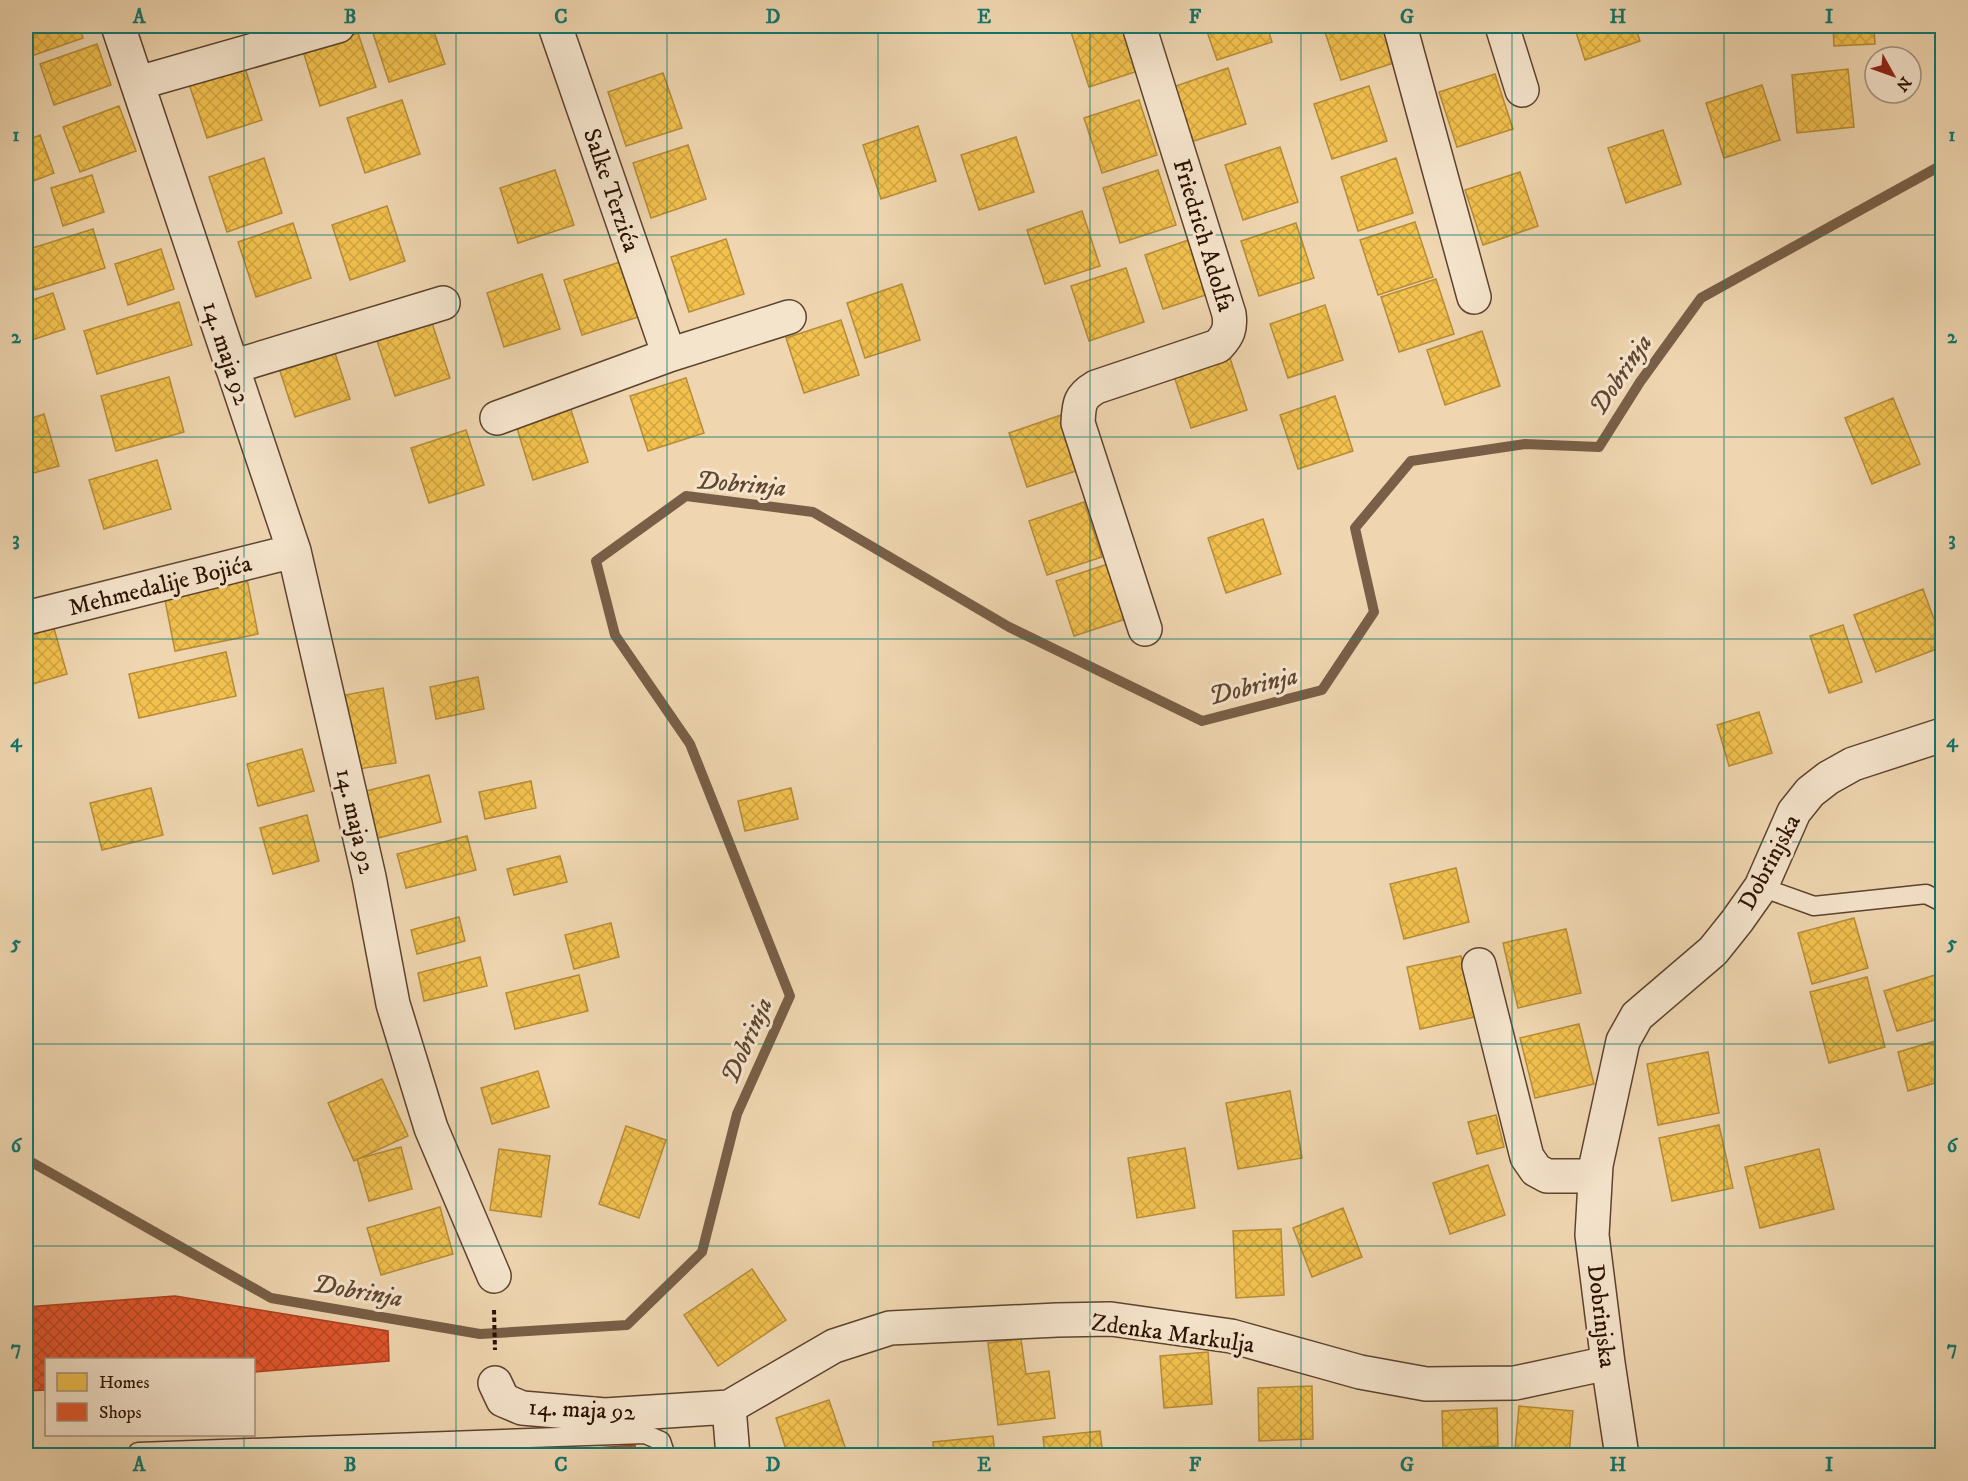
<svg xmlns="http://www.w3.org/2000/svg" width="1968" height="1481" font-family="'IM FELL DW Pica',serif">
  <defs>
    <pattern id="homes-cross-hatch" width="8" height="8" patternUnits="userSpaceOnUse" patternTransform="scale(1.5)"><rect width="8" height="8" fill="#f2c14e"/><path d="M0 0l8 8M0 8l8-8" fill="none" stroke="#d0a542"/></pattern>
    <pattern id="shops-cross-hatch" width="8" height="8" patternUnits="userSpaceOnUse" patternTransform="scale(1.5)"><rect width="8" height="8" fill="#e4572e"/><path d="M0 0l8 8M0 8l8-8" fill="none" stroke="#b94725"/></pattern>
  </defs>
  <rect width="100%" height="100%" fill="#efd6b0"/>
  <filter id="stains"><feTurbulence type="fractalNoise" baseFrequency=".00333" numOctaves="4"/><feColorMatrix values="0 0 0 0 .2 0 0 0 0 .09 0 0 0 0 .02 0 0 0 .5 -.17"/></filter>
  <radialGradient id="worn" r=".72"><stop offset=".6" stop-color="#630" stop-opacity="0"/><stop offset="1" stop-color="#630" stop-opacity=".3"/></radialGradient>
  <!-- homes -->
  <path fill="url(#homes-cross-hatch)" stroke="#b78c38" stroke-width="1.5" d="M26,26H79L83,38L26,58Z
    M376,26H432L445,64L389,82L371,27Z
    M1092,26H1130L1144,69L1089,87L1071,32Z
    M1205,26H1267L1272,42L1217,60Z
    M1323,26H1385L1397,62L1341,80Z
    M1574,26H1635L1640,41L1585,60Z
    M1833,26H1874L1875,44L1834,46Z
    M358,33L376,87L320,106L303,51Z
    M97,44L111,85L54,105L40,64Z
    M244,65L262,120L207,138L189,84Z
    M1228,68L1246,124L1191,142L1173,87Z
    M1848,69L1854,127L1797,133L1792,75Z
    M663,73L682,128L626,146L608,92Z
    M1495,74L1513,129L1457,147L1439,92Z
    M1762,85L1780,140L1724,158L1706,103Z
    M1369,86L1387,141L1332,159L1314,104Z
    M402,100L420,154L365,173L347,118Z
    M1139,100L1157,155L1102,173L1084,118Z
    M119,106L136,151L80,172L63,127Z
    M918,126L936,181L881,199L863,145Z
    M1663,130L1681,184L1626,203L1608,148Z
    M40,135L54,173L26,184V141Z
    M1016,137L1034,192L979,210L961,155Z
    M688,145L706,199L651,218L633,163Z
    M1280,147L1298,202L1243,220L1225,165Z
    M264,158L282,213L227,232L209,177Z
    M1396,158L1413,213L1358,231L1341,177Z
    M555,170L574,225L518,243L500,188Z
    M1158,170L1176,225L1120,243L1103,188Z
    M1520,172L1538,226L1483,245L1465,190Z
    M92,175L104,212L63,226L51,188Z
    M387,206L405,261L350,280L332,225Z
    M1082,211L1100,266L1045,284L1027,230Z
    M1415,222L1433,277L1378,295L1360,240Z
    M293,223L311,278L256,297L238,242Z
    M1296,223L1314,278L1259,296L1241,241Z
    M93,229L105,268L35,290L26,260V250Z
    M1200,236L1218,291L1163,309L1145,255Z
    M726,239L744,294L689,312L671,257Z
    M161,249L174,289L128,305L115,264Z
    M620,262L638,317L582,335L564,280Z
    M1126,268L1144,322L1089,341L1071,286Z
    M542,274L560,329L504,347L487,293Z
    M1436,279L1454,334L1399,352L1381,297Z
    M902,284L920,340L865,358L847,303Z
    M53,293L65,329L26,342V302Z
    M179,302L192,345L97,374L84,331Z
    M1325,305L1343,360L1288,378L1270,324Z
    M841,320L859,375L804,393L786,338Z
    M432,323L450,378L395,396L377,341Z
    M1482,331L1500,386L1445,405L1427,350Z
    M332,344L350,399L295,417L277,362Z
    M1229,355L1247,410L1191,428L1173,373Z
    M169,377L184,432L116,451L101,396Z
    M686,378L704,433L648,451L630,396Z
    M1335,396L1353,451L1298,469L1280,415Z
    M1893,398L1920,464L1872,484L1845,418Z
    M570,407L588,462L533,480L516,425Z
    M44,414L59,466L26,475V420Z
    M1064,414L1082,469L1027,487L1009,433Z
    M466,430L484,485L429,503L411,448Z
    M157,460L171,509L104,529L89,480Z
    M1084,502L1102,557L1047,575L1029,521Z
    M1263,519L1281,574L1226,593L1208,538Z
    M1111,563L1129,618L1074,636L1056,581Z
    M247,579L258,634L175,651L164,595Z
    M1923,589L1942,641V647L1876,672L1854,615Z
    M51,618L67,674L26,686V625Z
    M1843,625L1862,682L1829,693L1810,636Z
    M226,652L236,696L139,718L129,674Z
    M478,677L484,709L436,719L430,687Z
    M383,688L396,763L359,769L345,695Z
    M1759,712L1772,753L1729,766L1717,725Z
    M302,749L314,791L258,806L247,764Z
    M429,775L441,822L374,839L362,792Z
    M531,781L536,808L485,819L479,792Z
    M151,788L163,835L102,850L90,803Z
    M791,788L798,819L745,831L738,801Z
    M307,815L319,861L273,874L260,828Z
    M467,836L476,870L406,888L397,854Z
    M560,856L567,882L514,895L507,869Z
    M1456,868L1469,922L1404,939L1390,884Z
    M459,917L465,941L417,954L411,930Z
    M1854,918L1868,968L1812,984L1798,933Z
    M611,923L619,957L574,969L565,935Z
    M1566,929L1581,993L1518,1008L1503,943Z
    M1461,956L1475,1017L1420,1029L1407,967Z
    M480,957L487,986L424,1001L418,973Z
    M579,975L588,1011L515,1029L506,993Z
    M1935,975L1942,998V1018L1897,1031L1884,991Z
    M1867,977L1885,1047L1829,1063L1810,992Z
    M1579,1024L1594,1084L1535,1098L1520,1038Z
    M1942,1039V1081L1908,1091L1898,1052Z
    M1708,1052L1719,1113L1658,1125L1647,1064Z
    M538,1071L549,1107L492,1124L481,1088Z
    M382,1079L408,1136L354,1161L328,1103Z
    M1290,1091L1302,1158L1238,1169L1226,1103Z
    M1496,1115L1504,1147L1477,1154L1468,1122Z
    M1719,1125L1733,1188L1672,1201L1659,1138Z
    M626,1126L666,1140L639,1218L599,1204Z
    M401,1147L412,1189L369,1201L357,1159Z
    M1185,1148L1195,1208L1137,1218L1128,1158Z
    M499,1149L550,1156L541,1217L490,1210Z
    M1819,1149L1834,1209L1760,1228L1745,1167Z
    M1488,1165L1505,1215L1450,1234L1433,1183Z
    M440,1207L453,1254L381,1275L367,1228Z
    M1343,1208L1362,1257L1312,1277L1293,1228Z
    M1281,1229L1284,1295L1236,1298L1233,1231Z
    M752,1269L786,1320L718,1366L684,1315Z
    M1021,1339L1026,1374L1049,1371L1055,1418L998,1425L988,1343Z
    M1208,1352L1212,1404L1164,1408L1160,1356Z
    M1312,1386L1313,1439L1259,1441L1258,1388Z
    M829,1400L846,1450L828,1456H788L776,1418Z
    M1519,1406L1573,1411L1569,1454L1515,1449Z
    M1497,1408L1498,1446L1443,1449L1442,1411Z
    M1100,1431L1103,1456H1045L1043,1437Z
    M993,1436L995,1456H934L933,1442Z"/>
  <!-- shops -->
  <path fill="url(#shops-cross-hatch)" stroke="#ad4221" stroke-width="1.5" d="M175,1296L388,1331L389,1361L254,1372V1360H46V1390L26,1391V1307Z
    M635,1445L636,1456H487Z"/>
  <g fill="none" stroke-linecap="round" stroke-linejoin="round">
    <!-- stream -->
    <path stroke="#795f47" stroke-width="10" d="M26,1159L271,1298L480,1334L627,1325L702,1252L737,1114L790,996L690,744L615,635L596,561L686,496L813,512L1009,627L1202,721L1322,690L1374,612L1355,528L1411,461L1525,444L1599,447L1640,382L1701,298L1942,165"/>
    <defs>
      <path id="service" d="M1761,887L1814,906L1926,894L1942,902
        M138,1452L645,1434L661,1441L666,1456"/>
      <path id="minor" d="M118,26L294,551L369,877L393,1004L431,1128L494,1276
        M555,26L669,355
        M1139,26L1229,314C1231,329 1228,335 1218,346L1096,387C1079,397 1079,404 1078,423L1145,629
        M1400,26L1474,297
        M1502,26L1522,90
        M138,83L338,26
        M232,367L443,303
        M497,418L669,355L789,317
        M26,618L294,551
        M1479,965L1527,1157L1536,1170L1547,1176H1595
        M495,1383L503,1400L522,1408L605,1415L729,1407L834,1346L890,1328L1057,1320L1111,1319L1231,1336L1360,1372L1426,1384L1515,1383L1608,1363
        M729,1407L733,1456
        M1622,1456L1608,1363L1592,1235L1596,1165L1623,1041L1637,1016L1713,951L1737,921L1761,887L1794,812L1810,792L1828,778L1853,764L1942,735"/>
    </defs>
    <!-- service casing -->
    <use href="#service" stroke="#5d432e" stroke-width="21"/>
    <!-- minor casing -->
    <use href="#minor" stroke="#5d432e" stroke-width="36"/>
    <!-- path -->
    <path stroke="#2c1203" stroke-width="4" stroke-dasharray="4.5 3" stroke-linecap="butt" d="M494,1310L495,1350"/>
    <!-- service -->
    <use href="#service" stroke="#f5e4cc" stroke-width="18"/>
    <!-- minor -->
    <use href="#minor" stroke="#f5e4cc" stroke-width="33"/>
  </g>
  <!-- grid -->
  <path fill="none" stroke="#0f766e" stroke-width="1.5" stroke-opacity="0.55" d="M244,26V1360M456,26V1456M667,26V1456M878,26V1456M1090,26V1456M1301,26V1456M1512,26V1456M1724,26V1456M26,235H1942M26,437H1942M26,639H1942M26,842H1942M26,1044H1942M26,1246H1942M244,1434V1456"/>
  <g text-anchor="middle" stroke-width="6" stroke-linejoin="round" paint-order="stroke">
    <!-- street labels -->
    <g font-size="24" fill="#2c1203" stroke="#f5e4cc">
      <text transform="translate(612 190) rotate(71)" y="8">Salke Terzića</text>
      <text transform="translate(1204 235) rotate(73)" y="8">Friedrich Adolfa</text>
      <text transform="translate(227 353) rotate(72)" y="8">14. maja 92</text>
      <text transform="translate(160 585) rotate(-14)" y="8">Mehmedalije Bojića</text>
      <text transform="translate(356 821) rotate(77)" y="8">14. maja 92</text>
      <text transform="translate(1769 862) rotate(-62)" y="8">Dobrinjska</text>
      <text transform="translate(1602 1316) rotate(83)" y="8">Dobrinjska</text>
      <text transform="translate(1173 1333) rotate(8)" y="8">Zdenka Markulja</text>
      <text transform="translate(582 1409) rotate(3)" y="8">14. maja 92</text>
    </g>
    <!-- water labels -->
    <g font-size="26" font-style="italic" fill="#604631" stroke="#f5e4cc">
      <text transform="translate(1620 374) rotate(-56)" y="9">Dobrinja</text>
      <text transform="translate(741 483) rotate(5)" y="9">Dobrinja</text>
      <text transform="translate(1253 685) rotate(-14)" y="9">Dobrinja</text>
      <text transform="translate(746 1040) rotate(-66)" y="9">Dobrinja</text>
      <text transform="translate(358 1290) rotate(10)" y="9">Dobrinja</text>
    </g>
  </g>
  <!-- margin -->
  <rect width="1968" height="1481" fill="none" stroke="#efd6b0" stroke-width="66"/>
  <!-- legend -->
  <rect x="45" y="1358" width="210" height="78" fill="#f5e4cc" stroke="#a5907c" stroke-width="1.5"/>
  <rect x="57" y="1373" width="30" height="18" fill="#f2c14e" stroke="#a5907c" stroke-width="1.5"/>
  <text x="99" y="1388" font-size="18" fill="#2c1203">Homes</text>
  <rect x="57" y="1403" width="30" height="18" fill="#e4572e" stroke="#a5907c" stroke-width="1.5"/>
  <text x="99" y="1418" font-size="18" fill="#2c1203">Shops</text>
  <!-- north arrow -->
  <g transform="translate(1893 75) rotate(130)"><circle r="28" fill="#f5e4cc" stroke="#a5907c" stroke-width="1.5"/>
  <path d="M0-4.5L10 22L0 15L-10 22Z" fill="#8f2418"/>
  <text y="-9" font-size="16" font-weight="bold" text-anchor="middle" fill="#2c1203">N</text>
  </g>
  <rect x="33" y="33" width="1902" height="1415" fill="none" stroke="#0f766e" stroke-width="2"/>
  <g font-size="20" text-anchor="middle" font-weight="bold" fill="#0f766e">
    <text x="139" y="23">A</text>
    <text x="350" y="23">B</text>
    <text x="561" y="23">C</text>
    <text x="773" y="23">D</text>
    <text x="984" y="23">E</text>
    <text x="1195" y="23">F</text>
    <text x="1407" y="23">G</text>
    <text x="1618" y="23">H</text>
    <text x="1829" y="23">I</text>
    <text x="16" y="141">1</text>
    <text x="1952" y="141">1</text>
    <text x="16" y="343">2</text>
    <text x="1952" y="343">2</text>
    <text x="16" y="545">3</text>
    <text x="1952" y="545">3</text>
    <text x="16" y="747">4</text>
    <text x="1952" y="747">4</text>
    <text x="16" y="949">5</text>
    <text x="1952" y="949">5</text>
    <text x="16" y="1152">6</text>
    <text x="1952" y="1152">6</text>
    <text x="16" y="1354">7</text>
    <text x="1952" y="1354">7</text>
    <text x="139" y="1471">A</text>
    <text x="350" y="1471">B</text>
    <text x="561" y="1471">C</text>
    <text x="773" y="1471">D</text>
    <text x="984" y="1471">E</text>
    <text x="1195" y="1471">F</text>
    <text x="1407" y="1471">G</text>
    <text x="1618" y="1471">H</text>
    <text x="1829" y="1471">I</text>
  </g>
  <rect width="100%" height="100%" filter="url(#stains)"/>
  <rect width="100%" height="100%" fill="url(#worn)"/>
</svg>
